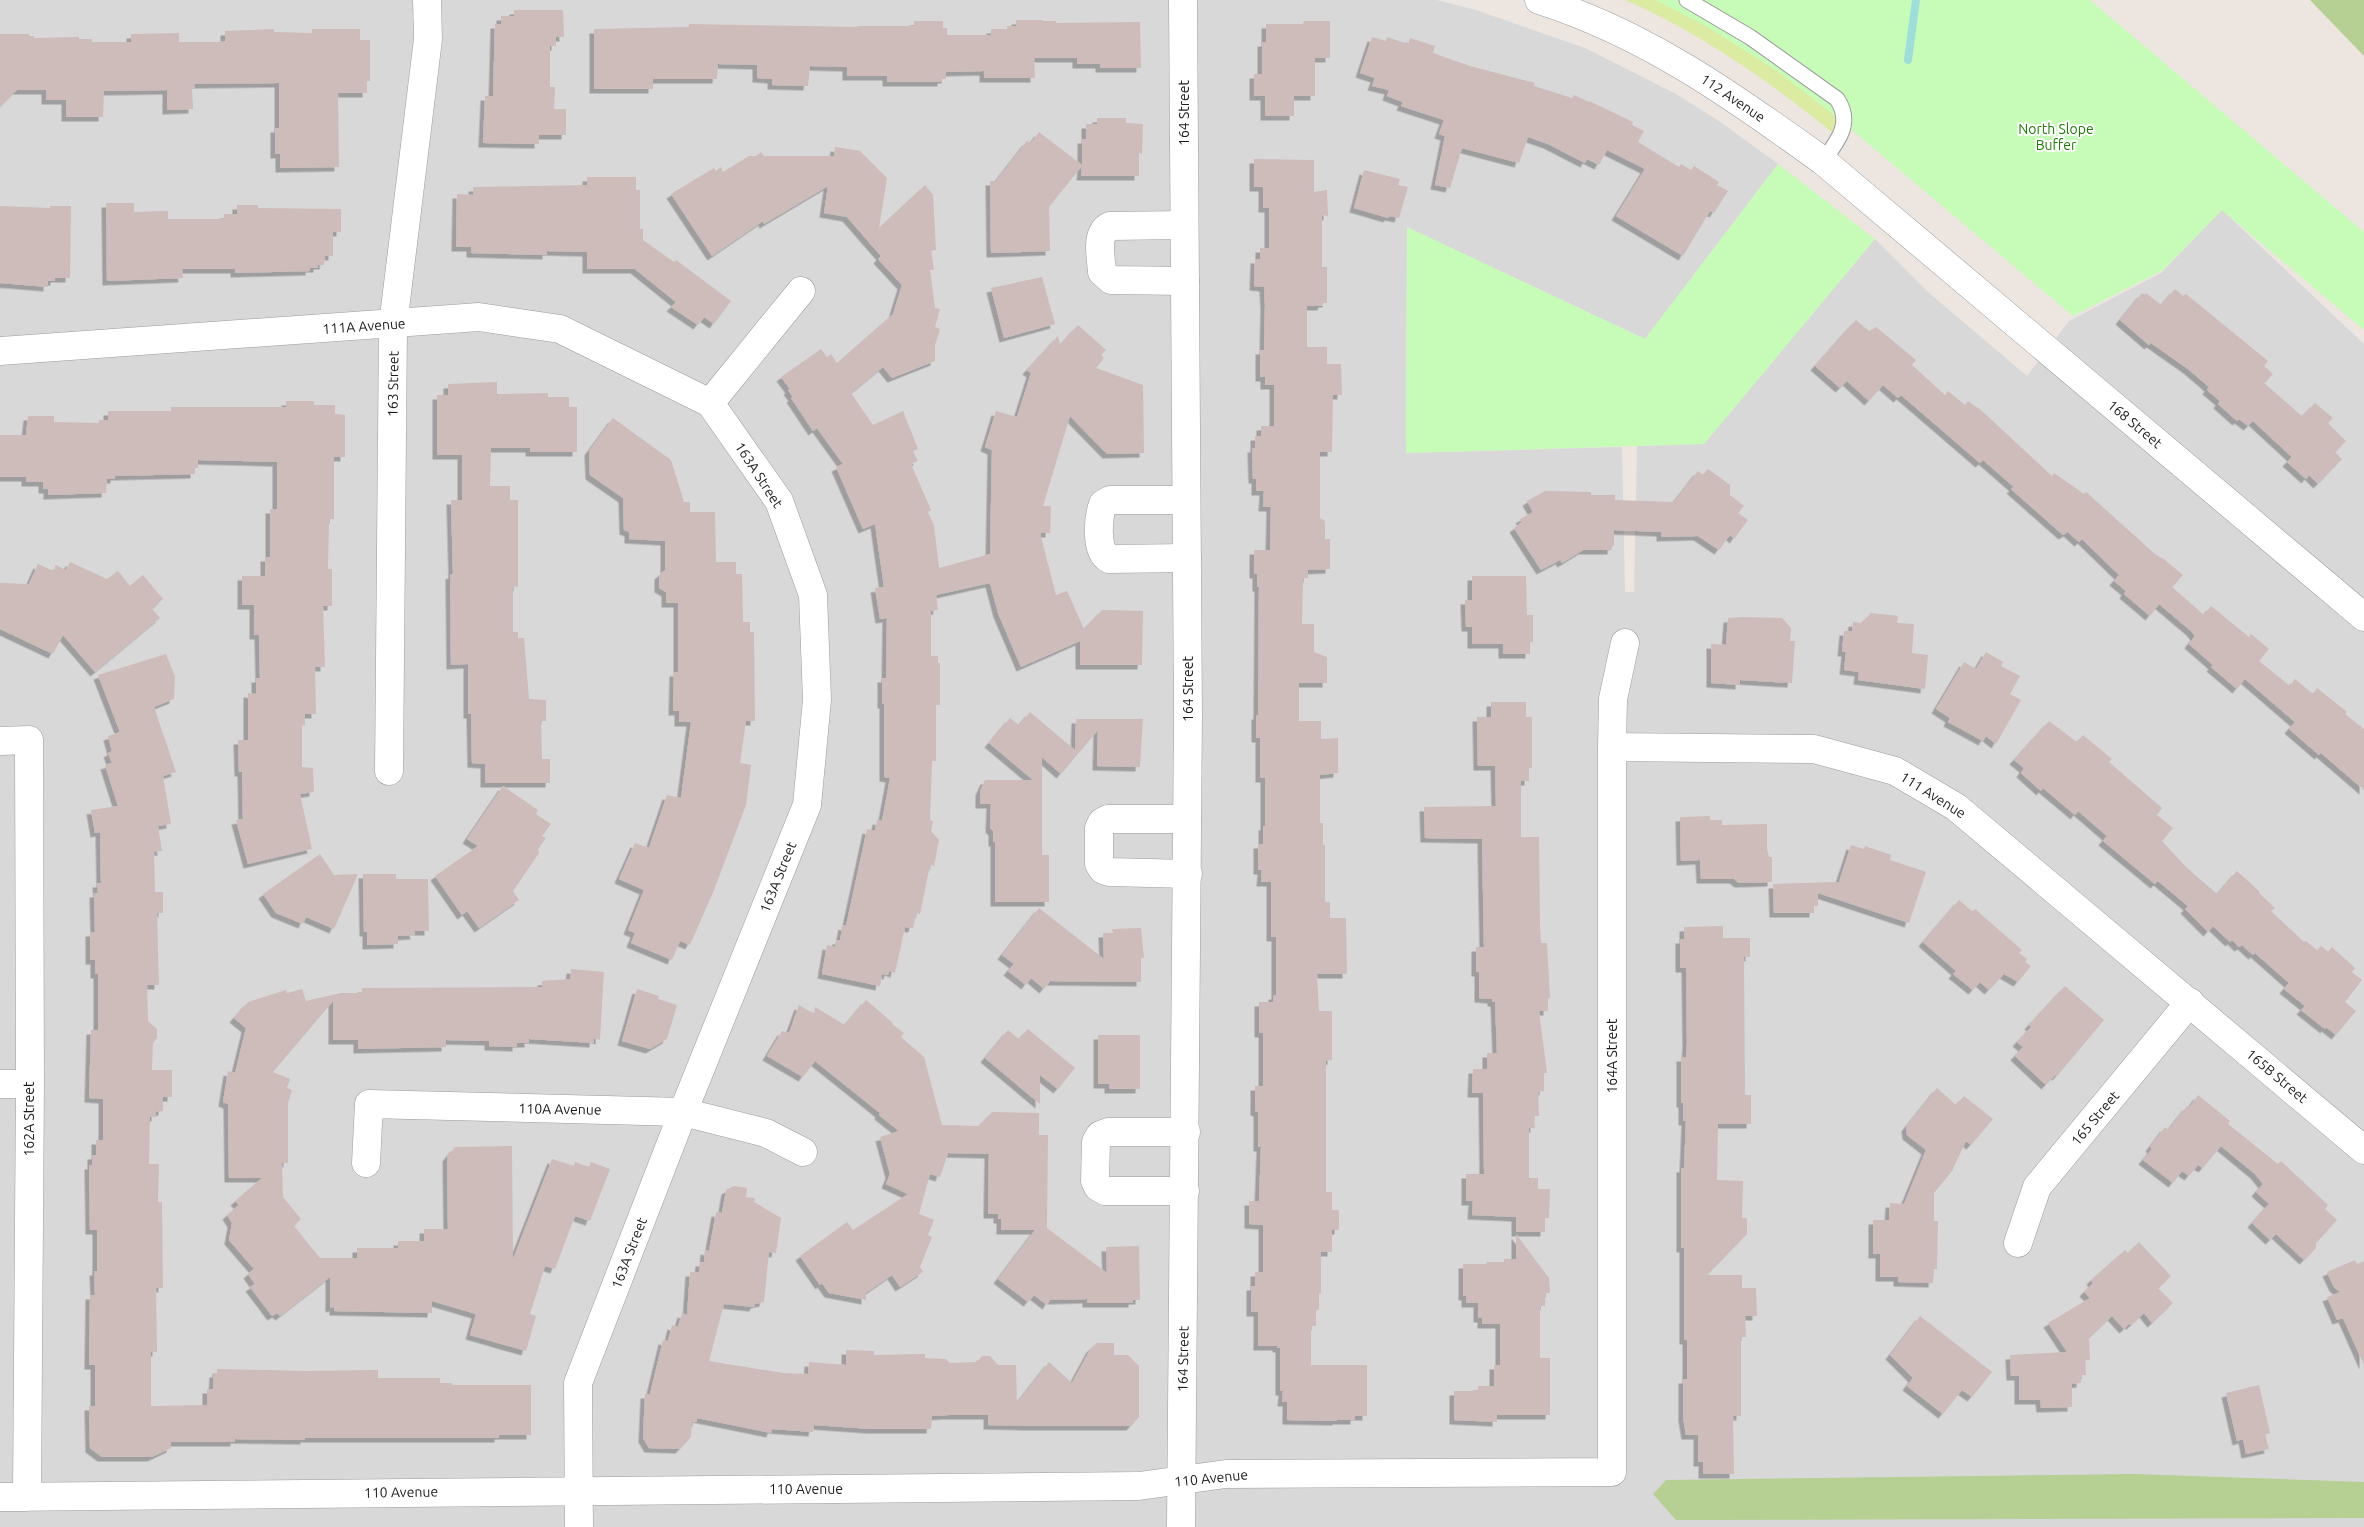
<svg xmlns="http://www.w3.org/2000/svg" width="2364" height="1527" font-family="Ubuntu,sans-serif">
  <defs>
    <filter id="shadow"><feDropShadow dx="-4.5" dy="4.5" stdDeviation="0" flood-color="#0004"/></filter>
  </defs>
  <rect width="100%" height="100%" fill="#ede5df"/>
  <!-- residential -->
  <path fill="#d9d8d8" d="M0,0H1437L1476,10L1585,48L1676,94L1719,121L1778,164L1645,339L1407,228L1406,453L1622,447L1625,592H1634L1637,446L1704,444L1875,239L1928,292L2027,376L2069,321L2161,273L2222,210L2364,344V1527H0Z"/>
  <!-- grass -->
  <path fill="#dbeba1" d="M1625,0H1674L1835,109L1837,122L1834,134C1770,82 1701,33 1625,0Z"/>
  <!-- forest -->
  <path fill="#b6cf92" d="M2310,0H2364V56Z
    M2134,1474L2364,1482V1518L1676,1520L1653,1494L1666,1480Z"/>
  <!-- park -->
  <path fill="#c6fcb8" d="M1656,0H2090L2364,232V330L2222,210L2163,270L2073,316L1840,120L1777,71L1709,28Z
    M1778,164L1875,239L1704,444L1406,453L1407,227L1645,339Z"/>
  <g fill="none" stroke-linecap="round" stroke-linejoin="round">
    <!-- stream -->
    <path stroke="#9dded9" stroke-width="8" d="M1908,60L1916,0"/>
  </g>
  <!-- building -->
  <path fill="#cdbcb9" filter="url(#shadow)" d="M514,10H563L564,37H556V46H550V87H555L554,109H566V135H539V144L483,143L485,96H493L495,24H501V16H514Z
    M1016,20H1043V21H1056V23L1140,22L1141,68H1100V64H1077V58H1034L1035,78H984V71L946,72V79H942V82H887V76H847V67L810,66L808,86L772,85V79L757,78V65L718,64L717,79H653V89H594V29L689,27V24L857,27V26H914V21H943V28H947V35H991V29H1007V26H1016Z
    M1304,21H1330V58H1315V96H1294V116H1265V96H1254V74H1262V42H1266V24H1303Z
    M274,29V32L312,33V29H360V40H370V81H367V93H338L339,167L280,168V154H275V128H279V83L194,84L195,89H192L193,109L167,110V90L104,91L103,117H66V100H46V90H17L0,107V34H29V36H34V38L79,37V39H92V42H131V34L179,33V42H216L225,41V31Z
    M1372,37L1386,41L1387,37L1408,44L1410,38L1435,46L1433,53L1470,66L1535,83L1534,86L1572,98L1574,95L1589,102V101L1633,122L1632,125L1644,131L1638,142L1679,167L1681,164L1691,170L1694,166L1719,182L1717,185L1728,191L1714,213L1710,211L1683,256L1616,216L1645,169L1607,150L1599,165L1587,159L1585,163L1548,144L1528,137L1519,163L1462,148L1450,188L1435,185L1445,136L1439,134L1444,120L1401,106L1403,102L1387,96L1389,90L1372,86L1375,78L1360,73Z
    M1097,118H1126V123L1143,124L1142,154L1139,153V176H1081L1082,166L1049,207L1050,251L991,253L990,181H996L1027,141L1031,143L1039,132L1082,165V139H1086V124H1097Z
    M835,147L860,151L887,178L879,228L925,185L933,195L936,250L931,251L934,270H930L935,308L940,309L935,327L940,329L935,345V361L892,378L883,367L851,393L873,425L903,411L918,449L913,451L918,461L911,464L931,510L928,512L934,526L939,568L990,554L992,450L985,447L996,411L1017,417L1031,373L1027,370L1058,336L1060,345L1078,325L1106,350L1101,355L1104,358L1096,368L1143,385L1144,453L1107,454L1070,416L1043,506H1051L1050,533H1040L1056,595L1067,591L1084,629L1102,610L1143,611L1142,665H1080V641L1021,667L998,613L990,583L936,595L938,610L931,611V656H938V663H940V705H936V761H932L930,820L933,821L931,831L939,840L934,866L930,865L920,914L916,913L913,928L905,927L895,973L889,971L888,975L882,974L880,986L822,974L827,945L835,947L837,940H840L843,925L846,926L867,829L875,831L877,820L882,821L890,778L884,777V704H882V678H886L887,618L880,619L875,588L884,587L875,524L863,529L836,467L843,464L817,428L813,431L791,398L793,397L788,390L790,389L781,377L821,349L827,357L831,354L837,363L893,314L902,285L878,259L881,256L847,217L824,213L828,186L764,224L763,221L712,256L671,194L714,168L716,171L721,167L723,172L749,156H756L761,152L764,156H834Z
    M1254,159L1314,160V192L1327,190L1328,216L1322,215V267H1327V303H1323L1322,306H1307V347H1327V364H1341L1342,395H1333L1332,452H1320V518L1325,521V539H1330V569L1308,570V578H1303L1302,624H1314V652L1327,657V683H1299V721H1321V739L1338,738V773L1320,775V823H1323V845H1325V902H1330V918H1346L1347,974H1317L1319,1011H1332V1060L1326,1061V1192H1332V1210H1339V1230H1332V1252H1321V1293H1319V1310H1316V1326H1311V1365H1367V1416H1355V1420H1337V1421L1287,1420V1402H1282L1283,1391H1280V1348H1277V1346H1258V1312H1251V1286H1255V1272H1263V1225L1249,1224V1201H1259L1261,1147H1258V1112L1255,1111V1086H1263V1033H1259V1002H1273V995H1276V937H1271V882H1261L1262,870H1258V844H1263V826H1265V778H1260V738H1256V715H1258L1259,587H1257V574H1254V550H1270L1271,507H1263L1264,491H1256V479H1253L1252,448H1255V436H1261V426H1274V385H1265V377H1260V350H1264L1265,305L1264,287L1254,286L1255,259H1260V248H1269V208H1263V187H1254Z
    M1364,170L1400,179L1398,185L1408,187L1399,218L1389,216L1388,218L1354,208Z
    M587,177H636V190H640V229H643V240L674,262L676,260L731,301L714,324L704,317L698,325L671,307L676,302L635,269H587V252L547,251V255L471,253V247H456L457,194L473,195V187L587,185Z
    M106,203H134V212L168,211V219H224V214H237V205H258V208L341,209V232H333V256H325L324,265H318V268H310V271L235,273V269H182L183,278L107,281Z
    M0,206L50,208V206H71L70,278H55V281H48V287L0,283Z
    M1042,277L1055,324L1004,338L991,288Z
    M2175,289L2183,296L2186,294L2268,361L2264,366L2273,374L2264,383L2302,416L2315,403L2333,418L2328,423L2346,441L2335,452L2342,459L2318,484L2309,475L2306,479L2287,462L2292,457L2253,421L2248,426L2239,419L2237,421L2218,404L2220,401L2207,390L2209,387L2188,369L2151,343L2149,345L2120,320L2142,293L2145,295L2146,293L2161,305Z
    M1856,320L1869,331L1876,327L1916,360L1912,365L1945,395L1948,391L1965,405L1968,401L1982,411L2052,476L2054,473L2084,494L2086,492L2155,554L2165,560L2183,575L2172,587L2204,615L2211,606L2249,637L2251,634L2269,649L2259,661L2290,686L2295,679L2313,694L2317,688L2347,712L2345,714L2364,729V790L2321,753L2319,755L2289,729L2295,722L2245,679L2237,689L2211,667L2213,665L2189,644L2195,636L2191,631L2159,604L2150,616L2124,594L2126,591L2114,581L2119,575L2082,539L2079,542L2068,532L2063,535L2011,489L2014,487L1983,460L1980,463L1901,395L1898,398L1883,385L1869,401L1847,381L1840,388L1815,366Z
    M497,382V394L548,393V397H569V407H577V452H530V448H491L490,486H510V500H518V587L513,586V632H518V638H524L529,699L546,700V721H541L542,759H550V783H485V764L472,763L471,714H468V664L451,665L450,575L453,574L451,500H462V455H437V395H448V384Z
    M286,401H314V405H335V414L345,415V457H334V519H329L328,569H332V606H323L325,667H315L316,714H305V725L302,726V767L313,768L314,792L300,794L312,849L248,864L236,820L243,819L242,772H239L238,740H248V693L256,694V678H260L259,635H254V605H242V576H265V557H270V509H277V462L198,460V468H195V474L115,476V479H107L106,493L48,495V489H43V482H26V477H0V435H26L28,416H54V422L99,423V420H108V411H171V407H286Z
    M613,418L671,460L684,502H690V512H715L716,562H736V574H742L743,622H750V632H754L755,721H746L740,763L751,765L746,805L714,890L690,945L680,941L672,960L631,943L635,933L628,930L644,890L619,879L635,843L649,848L667,795L681,798L691,722H679V711H673L674,672H678V603H666V592L659,588V575L665,570V541L629,539V532L624,530L623,498L590,475L589,451Z
    M1708,469L1730,485V495L1744,506L1738,513L1748,520L1734,539L1730,535L1719,550L1698,536L1661,537V532L1614,530V546H1612V550H1583L1562,563L1560,560L1541,570L1514,528L1522,522L1520,519L1533,512L1527,501L1545,491L1591,492V495H1615V500L1674,502L1698,471L1703,475Z
    M70,562L107,579L118,571L130,586L143,575L163,599L152,609L160,618L95,672L63,635L53,654L0,629V583L29,584L38,564L53,571L56,565L66,570Z
    M1472,576H1526L1527,615H1533V642H1530V654H1503V644H1472V627H1466L1465,600H1472Z
    M1871,613L1898,616L1897,623L1914,624L1912,653L1928,655L1925,689L1858,680L1859,672L1844,670L1846,652H1842L1844,631H1852L1853,622L1862,623Z
    M1742,617L1782,618L1791,628L1790,641H1795L1792,683L1740,680V685L1711,683V644L1726,645L1728,618Z
    M1986,652L2003,662L2001,666L2020,676L2010,694L2021,700L1996,744L1986,736L1983,741L1948,722L1950,718L1936,709L1964,662L1976,669Z
    M166,654L175,677L174,699L154,707L176,772L163,776L171,824L158,826L162,851L154,852L155,892H163V913H157L159,985H147L148,1021L157,1029V1038L153,1043L152,1070H172V1097H163V1111L156,1112V1117H150L149,1164H159L158,1202H162L163,1288H156L157,1352H151V1406L207,1405V1389H213L214,1373H217V1369L305,1371L378,1370V1378H440V1383H452V1385H531V1435H499V1438H305V1440L235,1439V1442H171V1448L152,1457H102L90,1448L89,1406H95V1365H89L90,1295H95L94,1271H97V1230H90L89,1165H92V1155H96V1140H103V1099L89,1098L91,1030H98V974H95V960H90V932H95L94,893H98L97,883H101L100,832L95,833L91,810L118,806L105,765L112,763L108,753L112,751L108,736L120,732L98,675Z
    M1491,702H1526V717H1532V768H1529V781H1521V837H1539L1540,928L1541,943H1547L1550,998H1548V1011H1539L1547,1073H1544V1091L1538,1092L1539,1116H1534L1535,1128H1529V1178H1538V1189H1550L1549,1218H1545V1232H1516V1217L1472,1215L1473,1201H1466V1174H1484V1171L1483,1093H1472L1473,1069H1487V1053H1497L1495,1002H1492V999L1479,998V972H1476V947H1484L1482,839L1425,838L1424,807L1496,806L1495,766H1478L1477,717H1491Z
    M1030,712L1075,750L1076,719H1143L1140,767L1097,766L1098,730L1061,774L1042,757V855H1049V902H995V842H993V831L990,828L991,804H980V791L985,780H1033L989,743L1010,718L1019,725Z
    M2049,721L2077,742L2083,735L2112,759L2109,762L2162,808L2157,815L2173,828L2162,841L2186,867L2217,894L2237,871L2260,892L2259,893L2275,908L2271,911L2304,942L2306,941L2317,950L2321,946L2328,952L2332,947L2355,968L2352,972L2362,980L2345,1002L2356,1011L2336,1035L2326,1027L2325,1029L2301,1010L2305,1006L2284,989L2289,983L2255,953L2253,955L2242,945L2239,947L2232,940L2230,942L2213,926L2208,932L2185,909L2188,906L2158,881L2155,884L2103,841L2107,836L2078,811L2075,815L2043,788L2041,791L2021,773L2024,768L2014,760Z
    M503,786L538,810L536,814L551,824L542,836L546,838L538,849L539,853L513,891L519,900L479,928L467,911L462,915L435,876L478,846L467,839Z
    M1710,816V820H1722V825L1767,824V849L1769,857H1772V882L1739,883L1734,879H1701L1700,860L1681,861L1680,817Z
    M1851,845L1864,849L1865,846L1891,855L1890,860L1926,872L1909,923L1818,893V906H1814V913H1774L1773,884L1839,882Z
    M320,854L334,875L358,874L334,929L306,917L303,924L276,913L263,894Z
    M363,874H396V879H428L429,931H414L415,935L398,936V944L367,945V932H364Z
    M1959,900L1972,911L1975,909L2022,950L2019,953L2027,959L2025,962L2031,966L2018,982L2004,974L1989,990L1980,982L1973,990L1953,974L1956,971L1923,942Z
    M1039,908L1104,959L1103,933H1113L1112,929L1141,928L1144,958H1141V982L1050,981L1044,989L1031,978L1026,985L1008,971L1014,964L1002,955Z
    M1723,926V938H1750V957H1744L1745,1095H1751V1124H1718L1717,1180L1743,1181L1742,1218H1747V1234L1707,1275H1742V1288H1756L1757,1316H1745L1746,1337H1742L1741,1343V1416H1733L1734,1474H1703V1462H1698V1435H1686L1683,1417V1379H1687V1340H1684V1248H1681V1168H1684L1686,1121H1683V1103H1681V1057H1686L1687,1043L1686,968H1680V939H1684V927Z
    M571,969L604,972L600,1040L594,1038V1043L529,1039V1043H517V1047L489,1046V1041L446,1040V1047L358,1049V1040H333V1001L273,1072L290,1079L287,1088L292,1090L288,1103V1163H282L283,1197L301,1219L294,1226L320,1258H357V1248H398V1241H424V1229H448L447,1157L455,1147L512,1146L513,1259L552,1159L574,1166L575,1162L589,1167L591,1162L610,1169L590,1221L575,1216L555,1269L545,1266L530,1314L536,1316L526,1351L470,1335L476,1314L432,1301V1313L334,1311V1307L330,1308V1277L280,1316L277,1313L272,1316L250,1287L255,1284L248,1274L254,1269L229,1240L232,1223L227,1215L239,1205L235,1201L262,1178H229L228,1104L223,1102L228,1071L235,1073L246,1028L234,1018L248,1002L286,990L287,993L302,989L306,1001L341,993H362V988L542,987V981L570,979Z
    M2065,986L2104,1020L2057,1076L2055,1075L2046,1085L2015,1056L2023,1047L2017,1042L2031,1027L2029,1025Z
    M637,989L659,996L658,999L677,1005L667,1039L650,1049L622,1041Z
    M866,1000L893,1023L892,1024L904,1033L901,1037L924,1057L942,1125L979,1126L992,1112L1039,1113V1135H1048L1047,1228L1107,1273L1106,1247L1139,1246L1140,1300H1133V1303H1087V1299L1050,1300L1047,1305L1034,1295L1028,1302L998,1279L1035,1230H1001V1219H998V1214H988L989,1154L948,1153L940,1177L930,1174L919,1214L934,1220L928,1235L932,1237L920,1267L923,1272L900,1287L892,1275L866,1293V1300L829,1293L822,1283L820,1285L800,1256L847,1222L853,1230L908,1194L886,1184L890,1174L880,1137L899,1131L879,1115L880,1113L815,1061L803,1077L767,1056L782,1031L789,1033L799,1005L814,1014L815,1007L845,1025Z
    M1028,1029L1075,1068L1058,1089L1040,1075V1104L985,1058L1008,1030L1019,1039Z
    M1098,1035H1140V1089H1109V1084H1098Z
    M1937,1088L1956,1105L1964,1096L1993,1119L1971,1145L1966,1141L1952,1171L1934,1193V1221H1938L1937,1269H1934L1933,1283L1898,1282V1277H1880V1254H1873V1220H1889L1890,1203L1904,1204L1926,1150L1907,1135L1906,1127Z
    M2198,1095L2230,1121L2228,1124L2278,1164L2281,1161L2328,1205L2325,1209L2337,1220L2316,1243V1248L2304,1260L2276,1234L2270,1240L2252,1223L2269,1204L2256,1192L2263,1184L2255,1174L2221,1146L2203,1168L2198,1165L2189,1176L2182,1171L2173,1183L2143,1160L2152,1149L2150,1147L2165,1127L2168,1130L2187,1106L2189,1108Z
    M734,1186L747,1188L746,1197L755,1198L754,1202L781,1218L776,1253L769,1252L764,1302L755,1304L754,1307L724,1304L709,1361L783,1373L808,1374L809,1362L846,1365V1350L874,1351V1355L925,1354V1358L946,1359L950,1363L977,1362L982,1356H990L998,1365H1016L1017,1403L1049,1362L1072,1383L1091,1348L1097,1343H1114V1355H1128L1139,1366V1417L1131,1426H1031L988,1425V1415H949L932,1416L931,1429H871L814,1425L813,1432L772,1429L771,1433L697,1418V1422H692L691,1437L680,1449L649,1448L643,1438L645,1394H650L663,1340L668,1341L672,1325L678,1327L682,1313L687,1315L690,1272H699L700,1262H704L705,1250L709,1251L716,1212L722,1213L726,1190Z
    M1516,1234L1549,1278L1550,1293H1545V1306H1540V1358H1550V1415H1497V1422L1454,1420V1391H1478V1386H1494V1365H1500V1324H1482V1318H1478V1303H1466V1296H1463V1264H1486L1487,1262H1504V1259H1516Z
    M2139,1242L2171,1276L2158,1288L2173,1303L2152,1323L2144,1313L2131,1325L2129,1324L2124,1329L2112,1316L2089,1338L2090,1360H2085L2086,1375H2081V1383L2072,1384V1407L2041,1408L2040,1400H2019V1376H2011L2010,1355L2067,1352L2048,1323L2090,1298L2084,1292L2093,1283L2091,1280L2125,1250L2128,1253Z
    M2355,1260L2357,1264L2364,1261V1365L2343,1318L2337,1320L2327,1297L2340,1292L2334,1287L2327,1272Z
    M1920,1316L1992,1372L1972,1397L1962,1390L1943,1414L1907,1386L1913,1378L1890,1355Z
    M2259,1385L2270,1433L2265,1434L2269,1449L2246,1454L2243,1439L2237,1441L2226,1393Z"/>
  <g fill="none" stroke-linecap="round" stroke-linejoin="round">
    <defs>
      <path id="service" d="M1687,0L1750,37L1837,99C1853,123 1838,141 1823,161"/>
      <path id="minor" d="M1184,225L1110,226C1095,233 1101,257 1102,272L1111,280L1185,281
        M0,351L479,317L560,329L710,403L779,501L813,595L817,700L807,805L683,1112L578,1383L579,1527
        M710,403L801,291
        M1186,500H1110L1103,504C1098,518 1095,551 1109,559L1187,558
        M0,741L29,740L30,1084L27,1497
        M1612,747L1814,749L1895,771L1956,807L2364,1150
        M389,771L393,325L428,39L427,0
        M1187,819H1108L1102,822L1099,828V864L1103,870L1109,872L1188,874
        M0,1084H30
        M366,1163L369,1104L683,1112L766,1133L803,1152
        M1185,1191H1105L1098,1187L1095,1181L1096,1142L1100,1135L1108,1132H1186
        M2018,1243L2037,1187L2190,1002
        M0,1497L1139,1486L1226,1474L1612,1472V747L1613,699L1625,643"/>
      <path id="tertiary" d="M1539,0C1646,34 1733,96 1823,161L2364,617
        M1181,1527L1188,716L1183,0"/>
    </defs>
    <!-- service casing -->
    <use href="#service" stroke="#9c9c9c" stroke-width="17"/>
    <!-- minor casing -->
    <use href="#minor" stroke="#9c9c9c" stroke-width="29"/>
    <!-- tertiary casing -->
    <use href="#tertiary" stroke="#9c9c9c" stroke-width="29"/>
    <!-- service -->
    <use href="#service" stroke="#fff" stroke-width="15"/>
    <!-- minor -->
    <use href="#minor" stroke="#fff" stroke-width="28"/>
    <!-- tertiary -->
    <use href="#tertiary" stroke="#fff" stroke-width="28"/>
  </g>
  <g text-anchor="middle" stroke-width="4" stroke-linejoin="round" paint-order="stroke">
    <!-- street labels -->
    <g font-size="14" fill="#1b1b1b" stroke="#fff">
      <text transform="translate(1733 98) rotate(34)" y="5">112 Avenue</text>
      <text transform="translate(1184 113) rotate(-90)" y="5">164 Street</text>
      <text transform="translate(364 326) rotate(-4)" y="5">111A Avenue</text>
      <text transform="translate(393 384) rotate(-89)" y="5">163 Street</text>
      <text transform="translate(2135 424) rotate(40)" y="5">168 Street</text>
      <text transform="translate(759 475) rotate(57)" y="5">163A Street</text>
      <text transform="translate(1188 689) rotate(-90)" y="5">164 Street</text>
      <text transform="translate(1933 795) rotate(32)" y="5">111 Avenue</text>
      <text transform="translate(778 877) rotate(-68)" y="5">163A Street</text>
      <text transform="translate(1612 1056) rotate(-90)" y="5">164A Street</text>
      <text transform="translate(2277 1076) rotate(40)" y="5">165B Street</text>
      <text transform="translate(560 1109) rotate(1)" y="5">110A Avenue</text>
      <text transform="translate(2095 1118) rotate(-50)" y="5">165 Street</text>
      <text transform="translate(29 1119) rotate(-90)" y="5">162A Street</text>
      <text transform="translate(629 1253) rotate(-69)" y="5">163A Street</text>
      <text transform="translate(1183 1359) rotate(-89)" y="5">164 Street</text>
      <text transform="translate(1211 1478) rotate(-6)" y="5">110 Avenue</text>
      <text x="806" y="1494">110 Avenue</text>
      <text transform="translate(401 1492) rotate(-1)" y="5">110 Avenue</text>
    </g>
    <!-- park labels -->
    <g font-size="14" fill="#1f7c06" stroke="#fff">
      <text x="2056" y="134">North Slope<tspan x="2056" dy="16">Buffer</tspan></text>
    </g>
  </g>
</svg>
